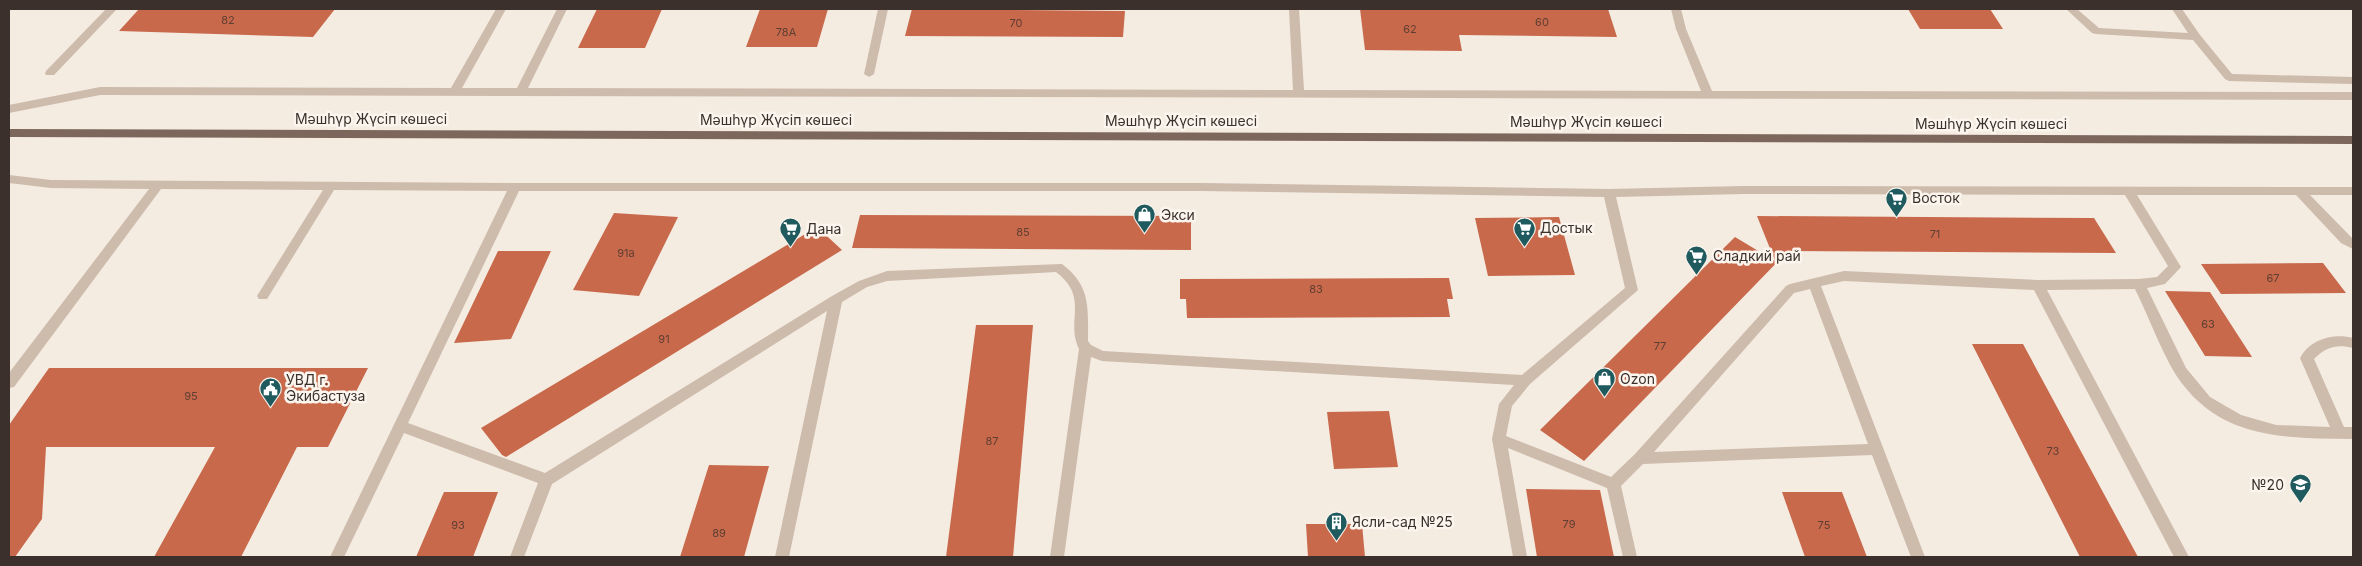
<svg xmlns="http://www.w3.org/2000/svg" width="2362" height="566" font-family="Inter,sans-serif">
  <rect width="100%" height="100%" fill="#f4ebe1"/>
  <!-- building -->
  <path fill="#c8694b" d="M139,9H335L313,37L119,31Z
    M597,9H662L645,48H578Z
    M760,9H828L817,47H746Z
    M912,9L1125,11L1123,37L905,36Z
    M1360,9H1608L1617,37L1459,35L1462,51L1365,50Z
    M1908,9H1990L2003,29H1920Z
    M614,213L678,217L639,296L573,290Z
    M860,215L1191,216V250L852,248Z
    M1757,216L2094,218L2116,253L1788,251L1584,461L1540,430L1735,237L1775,261Z
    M1559,217L1575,275L1488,276L1475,218Z
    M817,227L842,250L506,457L502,455L481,428Z
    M498,251H551L511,339L454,343Z
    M2323,263L2346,293L2221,294L2201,264Z
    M1449,278L1453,299H1447L1450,317L1187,318L1186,299H1180V279Z
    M2165,291L2210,292L2252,357L2205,356Z
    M976,325H1033L1013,557H946Z
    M1972,344H2023L2138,557H2080Z
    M49,368H368L328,447H297L241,557H154L215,447H46L42,519L15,557H9V425Z
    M1389,411L1398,467L1334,469L1327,412Z
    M709,465L769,466L744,557H680Z
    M1526,489L1600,490L1614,557H1537Z
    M444,492H498L473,557H416Z
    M1782,492H1842L1867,557H1805Z
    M1306,524H1362L1365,557H1308Z"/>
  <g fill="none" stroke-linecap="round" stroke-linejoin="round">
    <!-- minor -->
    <path fill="#cdbbac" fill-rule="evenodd" d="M106,9H117L54,75H46L45,73L46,71Z
      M496,9H506L462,88H517L557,9H567L528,88L1293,90L1289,9H1299L1304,90L1701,91L1676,29L1671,9H1681L1686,29L1712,91L2353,92V100L100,95L9,113V105L100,87L451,88Z
      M878,9H888L874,74L869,77L864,74Z
      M2066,9H2077L2099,28L2188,33L2172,9H2182L2200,35L2232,74L2353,77V84L2229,81L2225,79L2193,40L2096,34L2092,33Z
      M9,175L51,180L515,183H1201L1609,189L1743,186L2353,187V195H2310L2353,239V249L2341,243L2296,195H2137L2181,267L2165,284L2147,288L2186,368L2210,397L2241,415L2276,425L2330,427L2300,358C2310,339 2334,333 2353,338V348C2337,344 2326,347 2314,359L2344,427H2353V439C2284,438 2219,440 2176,375C2161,351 2148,315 2135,289L2047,290L2189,557H2174L2034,290L1844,281L1821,286L1925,557H1911L1872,455L1643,464L1621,486L1637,557H1623L1607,488L1508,448L1527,557H1513L1492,439L1499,404L1514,385L1102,361L1091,357L1064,557H1050L1079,349C1065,320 1090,298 1056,272L887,281L867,287L842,302L789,557H775L827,311L552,484L524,557H510L538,483L404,433L344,557H330L507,191L334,190L267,299H259L257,296L323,190L161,189L14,387L9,388V373L149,189L51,188L9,183ZM519,191H1201L1604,197L1625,288L1522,375L1103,351L1091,345L1088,341C1088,308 1091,286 1062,264L887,271L859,281L832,296L545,473L408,423ZM1743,194L2125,195L2168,266L2157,277L2139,279L2038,280L1844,271L1790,284L1786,286L1635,454L1611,477L1506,436L1512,406L1530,384L1638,290L1616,197ZM1810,289L1868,444L1654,452L1794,293Z"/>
    <!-- major -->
    <path fill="#7d675c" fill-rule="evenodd" d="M9,129L2353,136V144L9,137Z"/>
  </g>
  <!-- icons -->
  <defs>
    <symbol id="supermarket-pin" viewBox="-11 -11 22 30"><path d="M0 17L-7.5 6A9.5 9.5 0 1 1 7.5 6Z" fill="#1f5a5e" stroke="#fbf5ee"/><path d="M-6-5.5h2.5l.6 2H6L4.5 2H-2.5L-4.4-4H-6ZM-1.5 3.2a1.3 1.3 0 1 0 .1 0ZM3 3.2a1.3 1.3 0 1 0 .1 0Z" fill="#fff"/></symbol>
    <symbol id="shop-pin" viewBox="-11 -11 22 30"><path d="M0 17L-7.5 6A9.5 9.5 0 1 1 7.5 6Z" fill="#1f5a5e" stroke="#fbf5ee"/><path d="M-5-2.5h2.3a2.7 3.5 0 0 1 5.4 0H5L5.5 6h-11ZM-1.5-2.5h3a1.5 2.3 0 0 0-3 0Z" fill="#fff"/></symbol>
    <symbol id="civic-pin" viewBox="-11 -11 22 30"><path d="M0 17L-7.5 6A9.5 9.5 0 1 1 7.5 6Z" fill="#1f5a5e" stroke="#fbf5ee"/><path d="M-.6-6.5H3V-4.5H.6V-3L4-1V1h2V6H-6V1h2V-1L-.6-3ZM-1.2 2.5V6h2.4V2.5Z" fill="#fff"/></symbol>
    <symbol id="school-pin" viewBox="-11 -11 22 30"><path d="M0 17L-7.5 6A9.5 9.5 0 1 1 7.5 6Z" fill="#1f5a5e" stroke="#fbf5ee"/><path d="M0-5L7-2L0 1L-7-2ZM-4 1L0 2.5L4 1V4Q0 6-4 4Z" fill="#fff"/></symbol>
    <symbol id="building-pin" viewBox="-11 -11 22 30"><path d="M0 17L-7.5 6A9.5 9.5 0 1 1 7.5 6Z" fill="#1f5a5e" stroke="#fbf5ee"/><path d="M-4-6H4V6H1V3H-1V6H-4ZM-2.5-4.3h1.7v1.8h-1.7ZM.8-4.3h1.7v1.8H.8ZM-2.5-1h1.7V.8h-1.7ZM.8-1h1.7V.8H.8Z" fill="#fff"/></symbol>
  </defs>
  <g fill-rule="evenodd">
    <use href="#supermarket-pin" x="1884" y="186" width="25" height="34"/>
    <use href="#shop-pin" x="1132" y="202" width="25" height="34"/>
    <use href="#supermarket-pin" x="1512" y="216" width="25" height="34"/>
    <use href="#supermarket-pin" x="778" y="216" width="25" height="34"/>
    <use href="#supermarket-pin" x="1684" y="244" width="25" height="34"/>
    <use href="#shop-pin" x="1592" y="366" width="25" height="34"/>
    <use href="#civic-pin" x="258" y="376" width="25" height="34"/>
    <use href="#school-pin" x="2288" y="472" width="25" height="34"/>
    <use href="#building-pin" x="1324" y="510" width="25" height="34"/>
  </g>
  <g text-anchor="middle" stroke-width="5" stroke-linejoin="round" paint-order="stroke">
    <!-- number labels -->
    <g font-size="11" fill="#5e3e33">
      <text x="228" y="24">82</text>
      <text x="1542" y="26">60</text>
      <text x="1016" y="27">70</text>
      <text x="1410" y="33">62</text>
      <text x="786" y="36">78А</text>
      <text x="1023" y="236">85</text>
      <text x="1935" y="238">71</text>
      <text x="626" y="257">91а</text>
      <text x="2273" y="282">67</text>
      <text x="1316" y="293">83</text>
      <text x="2208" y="328">63</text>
      <text x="664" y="343">91</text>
      <text x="1660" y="350">77</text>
      <text x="191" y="400">95</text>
      <text x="992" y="445">87</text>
      <text x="2053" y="455">73</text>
      <text x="1569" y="528">79</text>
      <text x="458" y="529">93</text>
      <text x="1824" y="529">75</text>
      <text x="719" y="537">89</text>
    </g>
    <!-- street labels -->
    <g font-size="14" fill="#3b302b" stroke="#fbf5ee">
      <text x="371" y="124">Мәшһүр Жүсіп көшесі</text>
      <text x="776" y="125">Мәшһүр Жүсіп көшесі</text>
      <text x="1181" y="126">Мәшһүр Жүсіп көшесі</text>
      <text x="1586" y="127">Мәшһүр Жүсіп көшесі</text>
      <text x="1991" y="129">Мәшһүр Жүсіп көшесі</text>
    </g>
    <!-- poi labels -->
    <g font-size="14" fill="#3b302b" stroke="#fbf5ee" text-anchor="start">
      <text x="1912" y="203">Восток</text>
      <text x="1161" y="220">Экси</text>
      <text x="1540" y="233">Достык</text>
      <text x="806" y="234">Дана</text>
      <text x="1713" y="261">Сладкий рай</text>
      <text x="1620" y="384">Ozon</text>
      <text x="286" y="385">УВД г.<tspan x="286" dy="16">Экибастуза</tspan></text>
      <text x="2284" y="490" text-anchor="end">№20</text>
      <text x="1352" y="527">Ясли-сад №25</text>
    </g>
  </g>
  <!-- border -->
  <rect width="2362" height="566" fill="none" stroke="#3b302b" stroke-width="20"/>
</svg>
